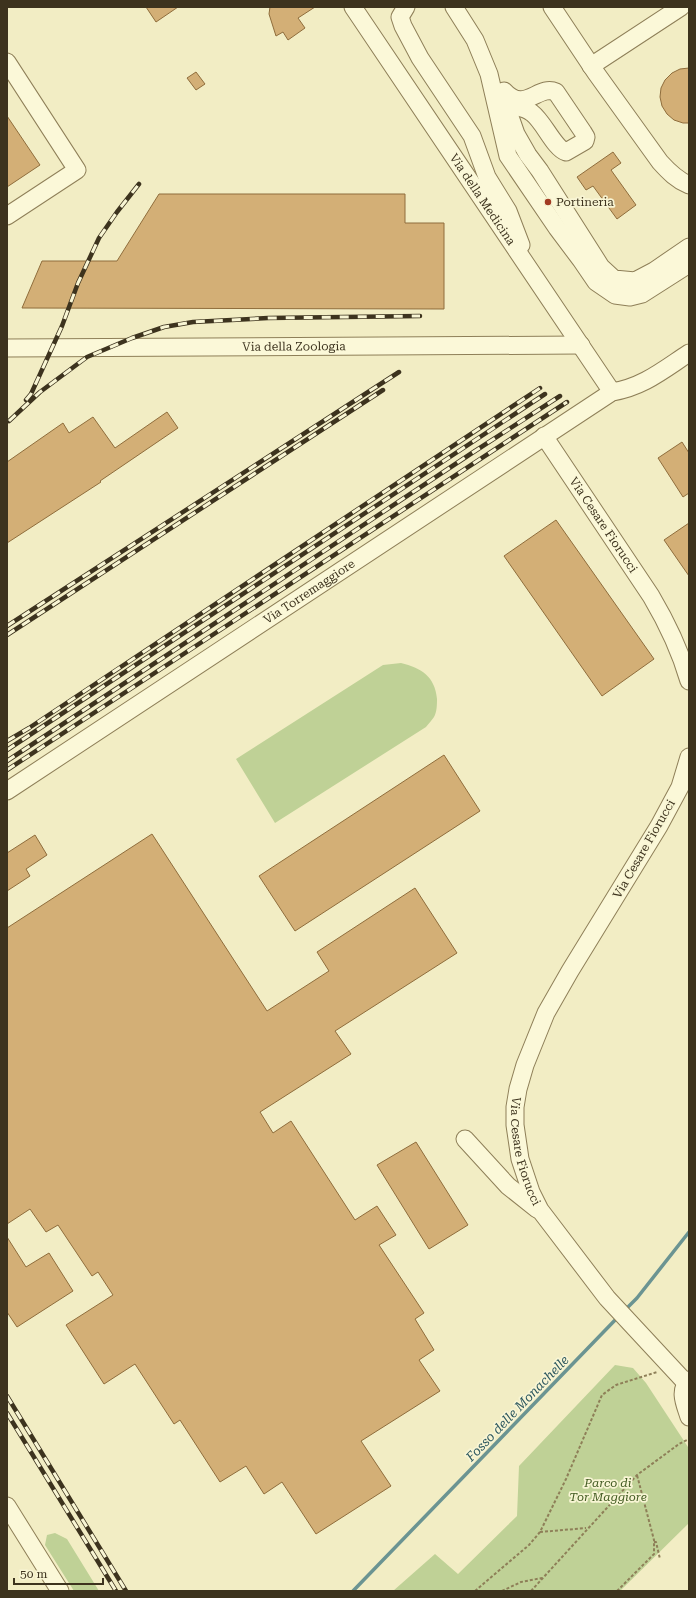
<svg xmlns="http://www.w3.org/2000/svg" width="696" height="1598" font-family="'Roboto Serif',serif">
  <rect width="100%" height="100%" fill="#f2edc4"/>
  <!-- green -->
  <path fill="#bfd196" d="M401,663C421,668 435,676 437,699C437,704 437,712 434,717C432,720 429,723 426,727L275,823L236,759L383,665Z
    M615,1365L633,1368L646,1383L688,1447L689,1523L620,1591H393L435,1554L458,1574L517,1516L519,1466Z
    M55,1533L67,1539L99,1591H74L45,1545L47,1535Z"/>
  <g fill="none" stroke-linecap="round" stroke-linejoin="round">
    <!-- stream -->
    <path stroke="#6b9492" stroke-width="3.5" d="M625,1310L637,1298L689,1232
      M353,1591L618,1317"/>
  </g>
  <!-- building -->
  <path fill="#d3af76" stroke="#8f6d3c" d="M146,7H178L156,22Z
    M270,7H315L298,18L305,28L288,40L283,32L276,36L269,14Z
    M689,68V123H683L674,120L667,114L662,106L660,97L661,88L665,80L672,73L680,69Z
    M196,72L205,84L196,90L187,78Z
    M7,116L40,165L7,187Z
    M613,152L621,163L611,170L636,205L617,219L593,186L586,190L577,177Z
    M159,194H405V223H444V309L22,308L42,261H117Z
    M167,412L178,428L100,481L101,482L7,543V462L63,423L69,433L93,417L115,448Z
    M682,442L689,453V493L683,497L658,458Z
    M556,520L654,659L602,696L504,556Z
    M689,523V576L664,540Z
    M444,755L480,811L295,931L259,876Z
    M152,834L267,1011L329,971L317,952L415,888L457,953L335,1031L351,1054L260,1112L273,1133L291,1121L355,1220L377,1206L396,1235L379,1245L424,1313L415,1319L434,1350L419,1360L440,1391L361,1441L391,1486L316,1534L282,1482L264,1494L246,1466L220,1482L180,1420L174,1424L135,1364L104,1384L66,1325L113,1295L98,1272L92,1276L58,1225L46,1232L30,1209L7,1224V928Z
    M35,835L47,855L26,869L30,876L7,891V853Z
    M416,1142L468,1225L429,1249L377,1165Z
    M7,1237L26,1267L49,1253L73,1291L17,1327L7,1312Z"/>
  <g fill="none" stroke-linecap="round" stroke-linejoin="round">
    <defs>
      <g id="minor">
        <path id="s1" d="M353,7L612,392"/>
        <path d="M406,7L400,17L403,26L420,58L472,136L487,177L508,211L521,245"/>
        <path d="M454,7L475,40L489,74L508,156L557,228L581,260L596,282L615,295L630,297L642,294L689,264"/>
        <path d="M552,7L596,73L660,162C669,172 677,180 689,185"/>
        <path d="M7,62L77,170L7,216"/>
        <path d="M591,66L681,7"/>
        <path d="M499,98C501,99 504,102 506,103C514,107 525,107 532,113C544,122 554,148 566,152L585,141L586,137L583,132L556,92C538,84 525,114 504,91"/>
        <path d="M509,114L516,134L528,155L540,171L601,267L614,279L635,281L654,271L689,247"/>
        <path id="s2" d="M7,348L581,345"/>
        <path id="s3" d="M544,436L651,596C667,623 680,650 689,681"/>
        <path id="s4" d="M689,757L680,787L659,826L570,971L546,1013L525,1065L518,1089L515,1107V1125L520,1159L531,1192L540,1210L607,1298L686,1383L689,1390"/>
        <path id="s5" d="M7,791L612,392C643,387 663,370 689,353"/>
        <path d="M465,1139L508,1186L537,1209"/>
        <path d="M689,1380C678,1391 685,1404 689,1417"/>
        <path d="M7,1506L60,1591"/>
      </g>
    </defs>
    <!-- minor casing -->
    <use href="#minor" stroke="#8e7f58" stroke-width="19"/>
    <!-- path -->
    <path stroke="#8e7f58" stroke-width="2" stroke-dasharray="3 2" stroke-linecap="butt" d="M540,1532L586,1528
      M654,1542H656L660,1559
      M475,1591L529,1545L540,1532L566,1479L602,1395L616,1385L657,1372
      M502,1591L521,1582L542,1578
      M531,1591L637,1475L679,1444L689,1439
      M617,1591L654,1554V1540L637,1475"/>
    <!-- minor -->
    <use href="#minor" stroke="#fbf8d8" stroke-width="17"/>
    <defs>
      <path id="rail" d="M26,400L31,394L62,326L78,283L99,238L117,212L139,184
        M9,421L40,392L87,357L132,338L164,327L193,322L268,318L420,316
        M7,626L399,372
        M7,635L383,390
        M7,741L29,728L540,388
        M7,750L545,394
        M7,761L472,453L560,396
        M7,770L567,402
        M7,1396L126,1591
        M7,1413L116,1591"/>
    </defs>
    <!-- rail casing -->
    <use href="#rail" stroke="#3d331e" stroke-width="4.5"/>
    <!-- rail -->
    <use href="#rail" stroke="#f8f5d4" stroke-width="3" stroke-dasharray="9" stroke-linecap="butt"/>
  </g>
  <!-- markers -->
  <circle fill="#a23b23" stroke="#f8f5d4" stroke-width="1.5" cx="548" cy="202" r="4"/>
  <g text-anchor="middle" stroke-width="3.5" stroke-linejoin="round" paint-order="stroke">
    <!-- street labels -->
    <g font-size="12" fill="#3d331e" stroke="#f8f5d4">
      <text dy="4" stroke="none"><textPath href="#s1" startOffset="232">Via della Medicina</textPath></text>
      <text dy="4" stroke="none"><textPath href="#s2" startOffset="287">Via della Zoologia</textPath></text>
      <text dy="4" stroke="none"><textPath href="#s3" startOffset="107">Via Cesare Fiorucci</textPath></text>
      <text dy="4" stroke="none"><textPath href="#s5" startOffset="362">Via Torremaggiore</textPath></text>
      <text transform="translate(644 849) rotate(-60)" y="4">Via Cesare Fiorucci</text>
      <text dy="4" stroke="none"><textPath href="#s4" startOffset="439">Via Cesare Fiorucci</textPath></text>
    </g>
    <!-- poi labels -->
    <g font-size="12" fill="#3d331e" stroke="#f8f5d4" text-anchor="start">
      <text x="556" y="206">Portineria</text>
    </g>
    <!-- park labels -->
    <g font-size="12" font-style="italic" fill="#425b22" stroke="#f8f5d4">
      <text x="608" y="1487">Parco di<tspan x="608" dy="14">Tor Maggiore</tspan></text>
    </g>
    <!-- water labels -->
    <g font-size="13" font-style="italic" fill="#2c575e" stroke="#f8f5d4">
      <text transform="translate(517 1408) rotate(-46)" y="5">Fosso delle Monachelle</text>
    </g>
  </g>
  <!-- border -->
  <rect width="696" height="1598" fill="none" stroke="#3d331e" stroke-width="16"/>
  <!-- scale -->
  <path d="M14 1578v6h89v-6" fill="none" stroke="#3d331e" stroke-width="2"/>
  <text x="20" y="1578" font-size="12" fill="#3d331e" stroke="#f8f5d4" stroke-width="3" paint-order="stroke">50 m</text>
</svg>
